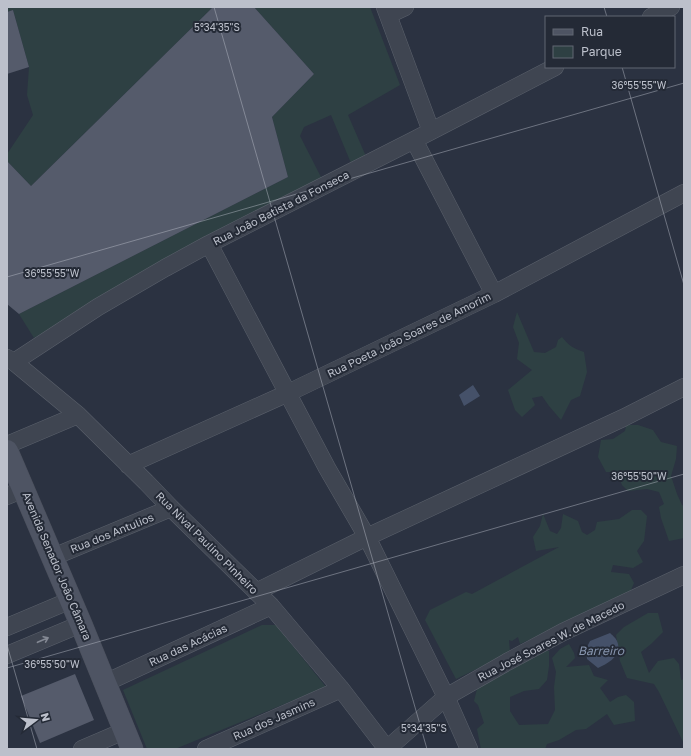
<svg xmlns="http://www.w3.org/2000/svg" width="691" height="756" font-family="'Golos Text',sans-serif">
  <rect width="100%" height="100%" fill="#2b3241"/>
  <!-- green -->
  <path fill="#2e4043" d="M7,7H213L31,186L7,161V154L33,115L27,95L29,67L13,10L7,12Z
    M254,7H370L400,85L348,115L368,161L353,168L331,115L304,127L300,136L323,181L34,338L19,314L288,177L272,117L314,74Z
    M517,312L534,352L545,353L556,347L558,340L562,337C568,345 574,349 584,352L587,372L580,396L571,400L561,420L549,406L542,396L532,398L535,405L522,417L515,410L508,390L532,370L517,359L519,343L513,327Z
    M626,425H638L653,430L661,442L677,446L676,459L671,476L677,494L682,505L684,506V538L669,541L661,518L659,507L664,504L659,492L647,489L628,491L622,485L617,472H606L598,457L601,440L613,439L625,431Z
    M632,510H641L647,516L644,541L637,551L643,562L633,568L613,565L611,572L629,574L634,583L629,595L520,644L518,637L512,641L509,640L510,653L456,679L425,620L430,610L466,592L472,594L559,547L536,551L533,537L540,526L543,514L550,531L557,534L561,528L563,514L578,521L582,532L587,535L595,530L597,522L619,519Z
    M648,613H658L663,632L651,644L641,652L649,673L658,661L674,658L679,664L681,680L684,679V744L659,692L654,684L627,678L620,661L616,635L624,627Z
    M262,625H276L326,687L175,749H147L123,690Z
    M569,644L574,653L575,658L566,667L589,665L594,676L608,680L600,688L610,702L618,697L626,695L634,702L635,721L614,725L607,714L586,729L576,730L559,740L547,744L545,749H481L477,729L484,723L478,705L474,701L478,685L523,659H533L541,651H549V666L547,680L539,689L524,691L510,697V711L519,725L548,724L555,710L554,687L556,672L552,658L560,649Z"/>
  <!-- water -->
  <path fill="#455169" d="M473,385L480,396L464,406L459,395Z
    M610,633C612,635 616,638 617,641C623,655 609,663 598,668L587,659L586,649L590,641Z"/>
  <!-- building -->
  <path fill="#555b6b" d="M213,7H254L314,74L272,117L288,177L19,314L7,304V161L31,186Z
    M13,10L29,67L7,74V12Z
    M75,674L94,720L40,743L21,696Z"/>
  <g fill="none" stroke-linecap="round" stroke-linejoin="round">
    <defs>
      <path id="street" d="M385,7L431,131
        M388,15L405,7
        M651,17L671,7
        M414,140L494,294
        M209,244L327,468L367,537L446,697L469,749
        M7,358L14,362L78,415L146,482L171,508L271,606L341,689L387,749
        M14,362L98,307L165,268L209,244L414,140L555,67
        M7,445L78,415
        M128,465L288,393L494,294L684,193
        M7,496L24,489
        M53,557L171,508
        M256,592L367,537L623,418L684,387
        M7,627L71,600
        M7,655L81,624
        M105,683L271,606
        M82,749L124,731
        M206,749L341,689
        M387,749L446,697L507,662L563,632L684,575"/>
      <path id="secondary" d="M7,451L81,624L132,749"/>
    </defs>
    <!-- street casing -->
    <use href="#street" stroke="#5a606b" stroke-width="18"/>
    <!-- secondary casing -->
    <use href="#secondary" stroke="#494e5a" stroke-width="23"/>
    <!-- street -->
    <use href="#street" stroke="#3f4551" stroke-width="17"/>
    <!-- secondary -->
    <use href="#secondary" stroke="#4e5463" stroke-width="22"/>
  </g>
  <!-- one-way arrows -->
  <defs><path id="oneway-shaft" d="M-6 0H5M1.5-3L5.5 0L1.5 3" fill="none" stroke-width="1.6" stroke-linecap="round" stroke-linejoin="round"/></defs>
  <use stroke="#848994" href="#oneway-shaft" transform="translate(43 640) rotate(-23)"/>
  <!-- ticks -->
  <path fill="none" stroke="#bcc0cb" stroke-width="1" stroke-opacity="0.45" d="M214,7L427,749M604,7L607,17M622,67L684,285M7,277L684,83M7,645L37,749M7,668L684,474"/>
  <g text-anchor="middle" stroke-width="4" stroke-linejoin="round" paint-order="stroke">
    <!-- street labels -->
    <g font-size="11" fill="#bcc0cb" stroke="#242a36">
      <text transform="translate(281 208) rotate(-27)" y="4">Rua João Batista da Fonseca</text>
      <text transform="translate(409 335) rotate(-26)" y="4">Rua Poeta João Soares de Amorim</text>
      <text transform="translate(112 533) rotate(-22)" y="4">Rua dos Antulios</text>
      <text transform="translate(207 543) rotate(45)" y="4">Rua Nival Paulino Pinheiro</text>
      <text transform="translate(57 566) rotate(67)" y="4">Avenida Senador João Câmara</text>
      <text transform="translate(551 641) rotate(-27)" y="4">Rua José Soares W. de Macedo</text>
      <text transform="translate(188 645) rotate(-25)" y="4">Rua das Acácias</text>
      <text transform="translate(274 719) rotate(-24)" y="4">Rua dos Jasmins</text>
    </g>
    <!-- water labels -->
    <g font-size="12" font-style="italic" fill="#8795ae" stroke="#242a36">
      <text x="601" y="655">Barreiro</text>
    </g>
  </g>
  <g font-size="10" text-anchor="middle" fill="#bcc0cb" stroke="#242a36" stroke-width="4" stroke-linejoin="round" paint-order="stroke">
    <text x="217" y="31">5°34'35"S</text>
    <text x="639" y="89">36°55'55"W</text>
    <text x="52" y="277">36°55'55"W</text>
    <text x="639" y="480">36°55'50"W</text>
    <text x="52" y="668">36°55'50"W</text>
    <text x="424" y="732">5°34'35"S</text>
  </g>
  <!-- border -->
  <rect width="691" height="756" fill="none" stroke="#bcc0cb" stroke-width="16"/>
  <!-- legend -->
  <rect x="545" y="16" width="130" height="52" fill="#242a36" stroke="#616672"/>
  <rect x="553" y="29" width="20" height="6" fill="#4e5463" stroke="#616672"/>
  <text x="581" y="36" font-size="12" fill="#bcc0cb">Rua</text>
  <rect x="553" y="46" width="20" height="12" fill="#2e4043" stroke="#616672"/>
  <text x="581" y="56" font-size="12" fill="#bcc0cb">Parque</text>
  <!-- north arrow -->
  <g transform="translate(36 720) rotate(74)" stroke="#242a36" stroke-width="3" paint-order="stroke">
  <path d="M0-3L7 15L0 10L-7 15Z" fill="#bcc0cb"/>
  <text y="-6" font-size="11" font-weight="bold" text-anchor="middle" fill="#bcc0cb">N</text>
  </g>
</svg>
